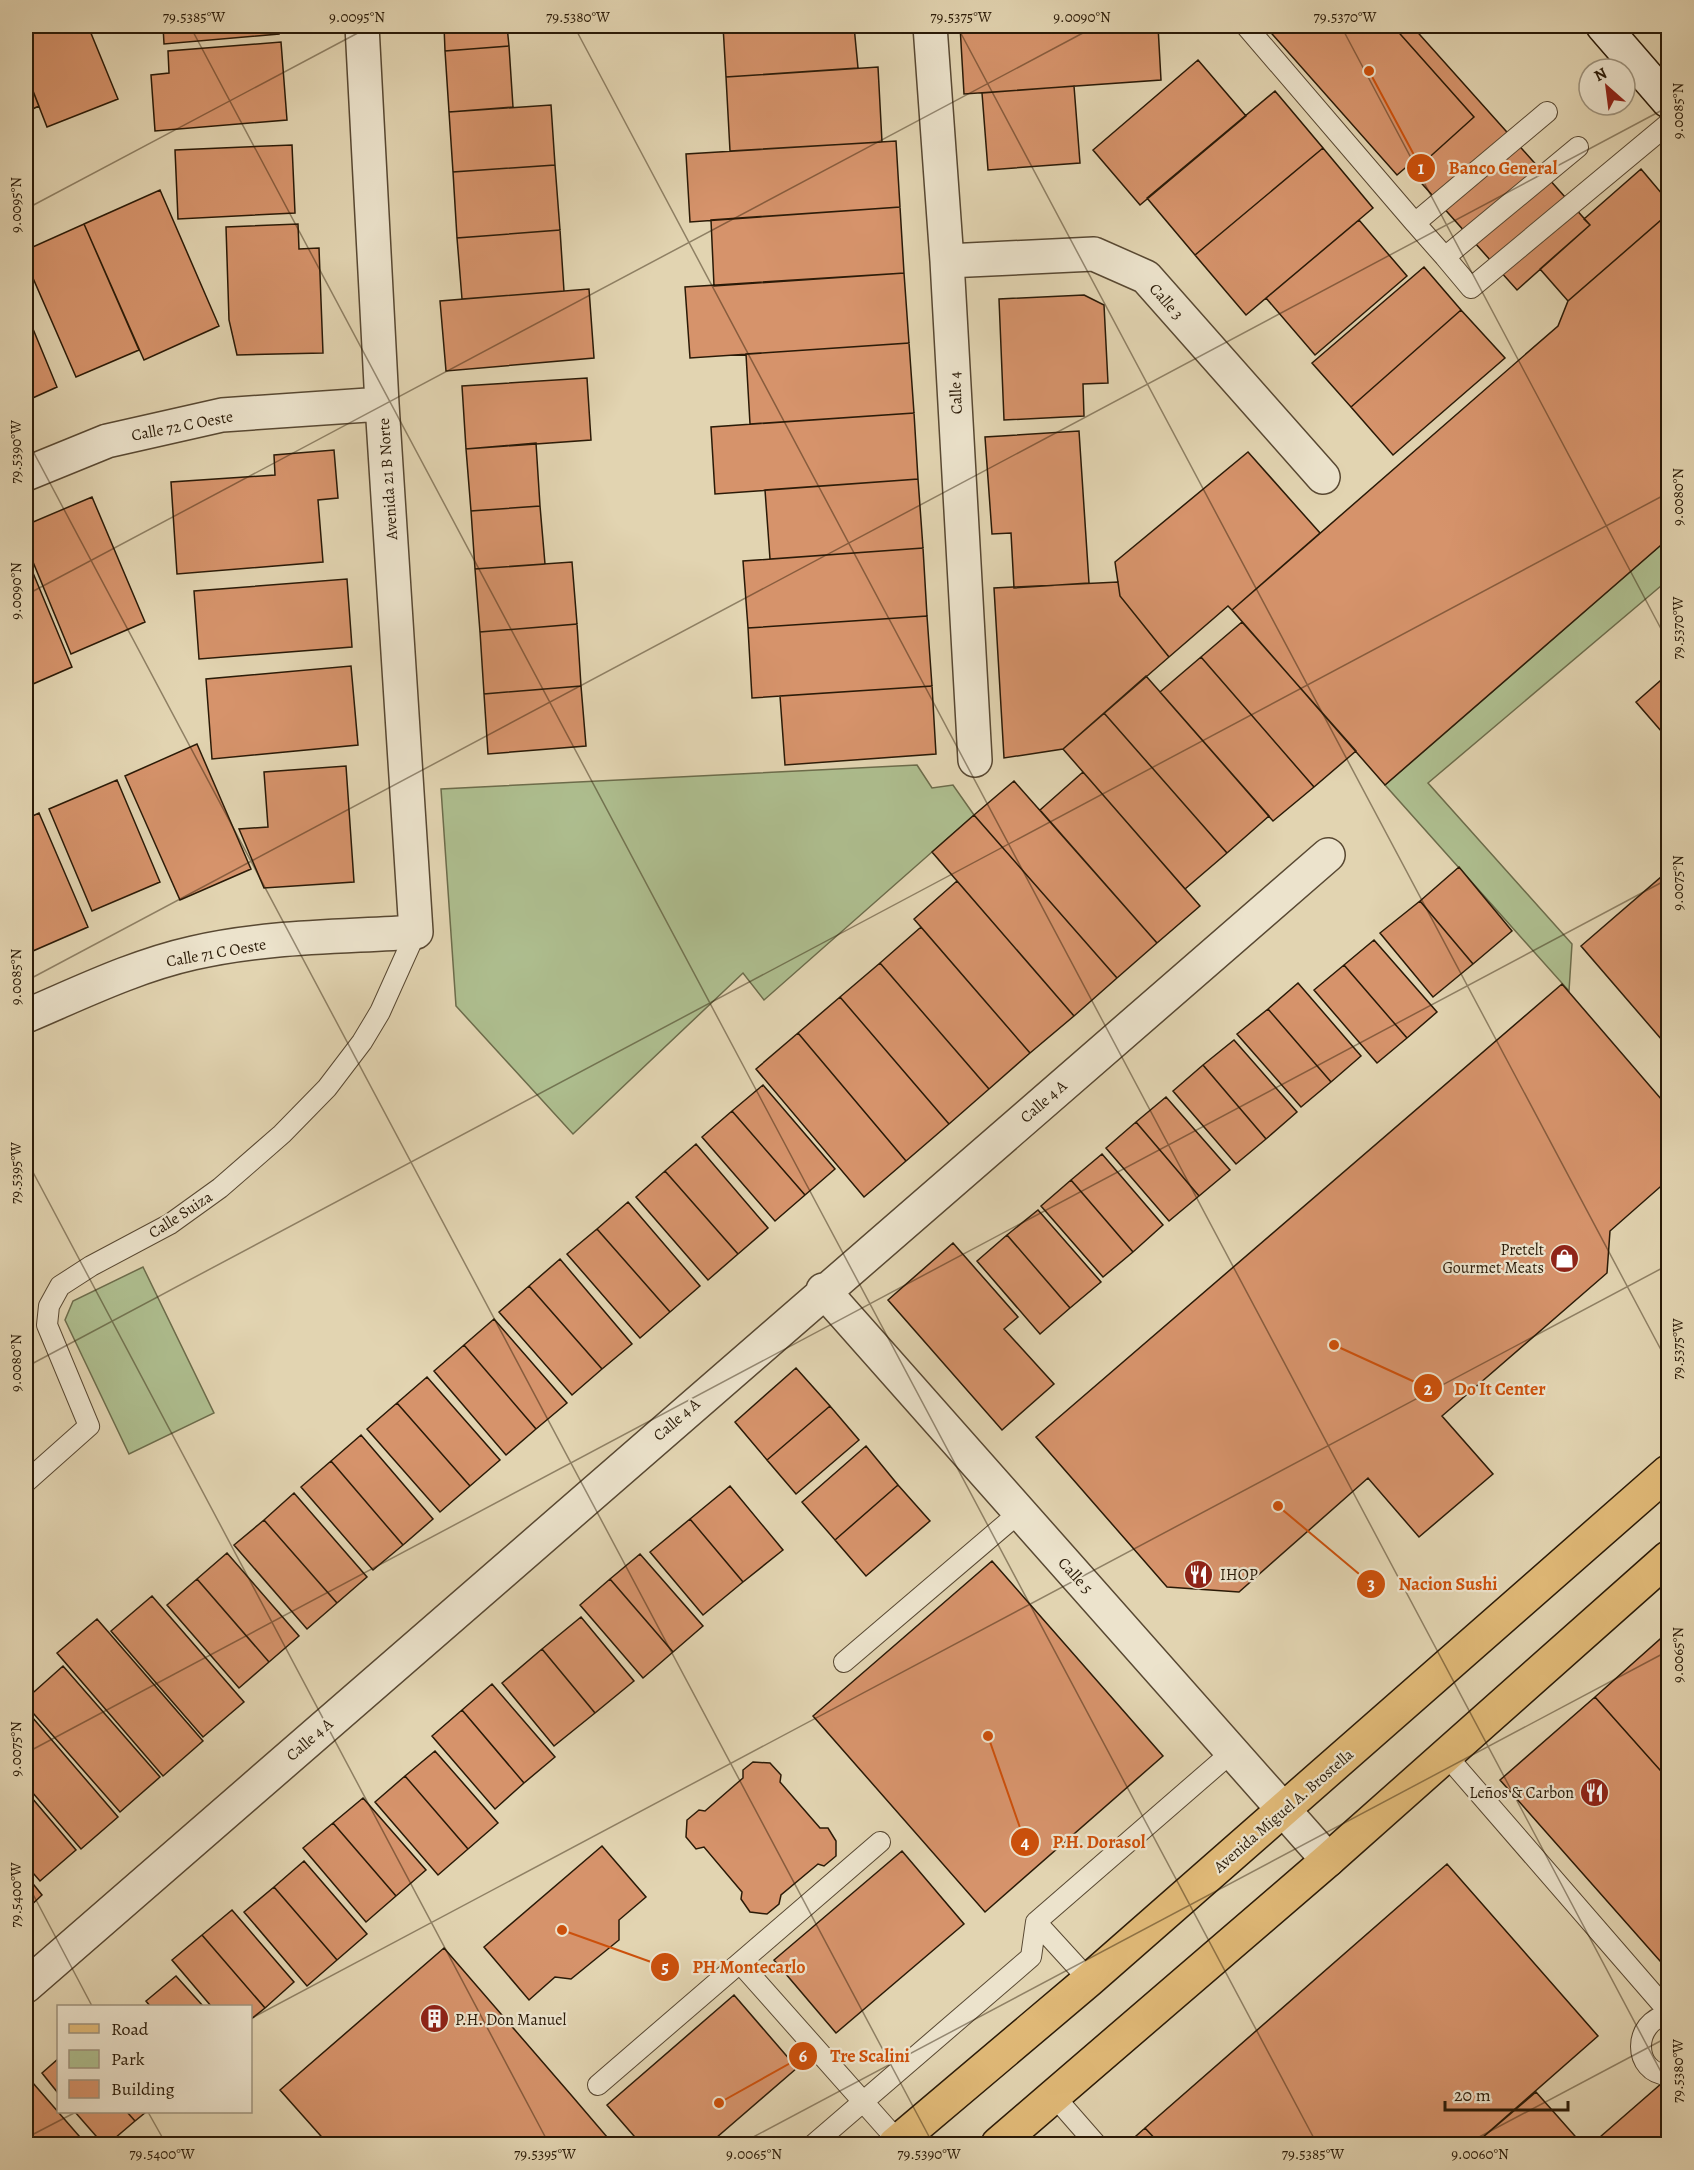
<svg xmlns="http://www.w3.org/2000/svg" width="1694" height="2170" font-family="Alegreya,serif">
  <rect width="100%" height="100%" fill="#e2d4b1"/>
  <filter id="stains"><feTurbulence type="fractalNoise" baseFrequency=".00333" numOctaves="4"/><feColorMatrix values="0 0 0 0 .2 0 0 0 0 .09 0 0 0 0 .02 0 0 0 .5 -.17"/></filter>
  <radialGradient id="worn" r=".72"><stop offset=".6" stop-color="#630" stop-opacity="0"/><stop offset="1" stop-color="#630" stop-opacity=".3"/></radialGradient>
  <!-- green -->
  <path fill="#aebe8f" stroke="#6c6c4b" stroke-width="1.5" d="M1668,539V580L1428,783L1572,944L1569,991L1385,785Z
    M917,765L932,788L953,785L974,815L764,1000L743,973L573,1134L456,1006L441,789Z
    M143,1267L214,1413L129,1454L65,1320L73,1301Z"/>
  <!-- building -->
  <path fill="#d6936b" stroke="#2a1a07" stroke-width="1.5" d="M26,26H88L118,99L47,127L26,73Z
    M163,26H278L279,34L164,44Z
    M444,26H507L509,46L445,51Z
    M723,26H854L858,68L726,77Z
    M960,26H1158L1161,80L964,94Z
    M1265,26H1393L1474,117L1423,163L1418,157L1397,175Z
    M1393,26H1412L1590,225L1517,290L1407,167L1418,157L1423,163L1474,117Z
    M281,42L287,120L155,131L151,75L169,73L168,51Z
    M509,46L513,107L449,112L445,51Z
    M1198,60L1246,116L1140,205L1093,150Z
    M878,67L882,142L730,151L726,77Z
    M26,73L39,106L26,112Z
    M1074,86L1080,163L988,170L982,93Z
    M1275,91L1323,148L1195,255L1147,198Z
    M551,105L555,165L453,172L449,112Z
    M896,141L900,207L690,222L686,154Z
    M292,145L295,213L178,219L175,150Z
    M1323,148L1373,208L1246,315L1195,255Z
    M555,165L560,230L457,238L453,172Z
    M1641,169L1668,201V214L1568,301L1540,269L1590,225L1584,219Z
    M160,190L219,326L144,360L84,224Z
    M900,207L904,273L714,286L711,220Z
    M1668,214V539L1385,785L1232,610L1558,326L1568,301Z
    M1359,220L1407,276L1315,355L1266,298Z
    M84,224L139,350L76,377L26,262V250Z
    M298,224L299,249L319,248L323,353L237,355L229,320L226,227Z
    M560,230L564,291L462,299L457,238Z
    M1424,267L1461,310L1351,407L1312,363Z
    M904,273L909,343L690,358L685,287Z
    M589,289L594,358L446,371L440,301Z
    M1084,295L1104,305L1108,383L1083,384L1084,416L1004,420L999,299Z
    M1461,310L1505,358L1393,455L1351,407Z
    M26,312L57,387L26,401Z
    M909,343L914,413L750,424L746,354Z
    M587,378L591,440L466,449L462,386Z
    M914,413L918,479L715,494L711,427Z
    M1079,431L1089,583L1014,588L1011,533L992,534L985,437Z
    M536,443L540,506L471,511L466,449Z
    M334,450L338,498L318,500L323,562L177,574L171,482L275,475L274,455Z
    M1248,452L1320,533L1232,610L1228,606L1169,657L1120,596L1115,562Z
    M918,479L923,548L770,559L765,490Z
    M92,497L145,622L71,654L26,545V525Z
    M540,506L545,564L475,569L471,511Z
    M923,548L927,616L748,628L743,561Z
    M26,556L72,667L26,687Z
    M572,562L577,624L480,632L475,569Z
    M347,579L352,647L199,659L194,591Z
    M1118,582L1120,596L1169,657L1063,749L1004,758L994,588Z
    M927,616L932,686L752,698L748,628Z
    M1242,622L1356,751L1314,787L1201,657Z
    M577,624L581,686L484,694L480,632Z
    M1201,657L1314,787L1273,821L1160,692Z
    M351,666L358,745L212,759L206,679Z
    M1668,674V739L1636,702Z
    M1146,676L1269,816L1227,853L1104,713Z
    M581,686L586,746L488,754L484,694Z
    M932,686L936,754L785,765L780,696Z
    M1104,713L1227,853L1185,889L1063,749Z
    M197,744L251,869L180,900L125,776Z
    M346,766L354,882L264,888L239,829L268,827L264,772Z
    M1083,772L1200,906L1157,943L1040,810Z
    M117,780L160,882L92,911L49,809Z
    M1014,781L1157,943L1117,978L974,815Z
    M39,813L88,927L26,954V819Z
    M974,815L1117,978L1074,1016L932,852Z
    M1459,867L1512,931L1473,964L1420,901Z
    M1668,871V1047L1581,946Z
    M957,881L1074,1016L1030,1053L914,919Z
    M1420,901L1473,964L1433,997L1380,933Z
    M921,927L1030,1053L989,1089L880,963Z
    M1374,940L1437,1012L1407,1038L1344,965Z
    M880,963L989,1089L949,1124L840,997Z
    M1344,965L1407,1038L1377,1063L1314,990Z
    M1298,983L1361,1056L1331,1082L1268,1009Z
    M1562,984L1668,1107V1180L1610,1231L1607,1273L1442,1416L1493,1474L1419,1537L1368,1478L1239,1592L1167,1587L1036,1437Z
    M840,997L949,1124L906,1161L798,1033Z
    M1268,1009L1331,1082L1301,1107L1237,1034Z
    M798,1033L906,1161L864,1197L756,1069Z
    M1234,1040L1297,1112L1266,1139L1203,1065Z
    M1203,1065L1266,1139L1236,1164L1173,1091Z
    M763,1085L835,1169L805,1195L732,1111Z
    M1166,1097L1230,1170L1199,1196L1136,1122Z
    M732,1111L805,1195L775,1221L702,1137Z
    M1136,1122L1199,1196L1169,1221L1106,1148Z
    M696,1144L768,1228L738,1254L665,1171Z
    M1102,1154L1163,1225L1133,1252L1071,1180Z
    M665,1171L738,1254L708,1280L636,1197Z
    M1071,1180L1133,1252L1103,1277L1041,1206Z
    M628,1202L700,1286L670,1312L597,1229Z
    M1038,1210L1101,1282L1070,1308L1007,1235Z
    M597,1229L670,1312L640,1338L567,1254Z
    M1007,1235L1070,1308L1040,1334L977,1261Z
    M953,1243L1018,1317L1004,1329L1054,1384L1002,1430L888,1300Z
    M560,1259L632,1344L602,1369L529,1286Z
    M529,1286L602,1369L572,1395L499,1312Z
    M494,1319L567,1403L536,1429L464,1345Z
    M464,1345L536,1429L506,1455L434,1371Z
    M796,1368L830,1406L767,1460L735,1422Z
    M427,1377L500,1460L470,1486L397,1403Z
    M397,1403L470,1486L440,1512L367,1429Z
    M830,1406L859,1440L796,1494L767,1460Z
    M361,1435L433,1519L403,1545L331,1461Z
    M866,1446L898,1485L835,1540L802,1502Z
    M331,1461L403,1545L373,1570L301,1487Z
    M898,1485L930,1521L866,1576L835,1540Z
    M730,1486L783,1550L743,1582L690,1519Z
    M294,1493L367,1577L337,1603L264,1520Z
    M690,1519L743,1582L703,1615L650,1552Z
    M264,1520L337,1603L307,1629L234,1545Z
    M227,1553L299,1636L269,1662L197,1579Z
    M640,1554L703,1626L673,1652L610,1579Z
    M992,1561L1163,1756L985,1912L813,1716Z
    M197,1579L269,1662L239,1688L167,1605Z
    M610,1579L673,1652L643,1678L580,1605Z
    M152,1596L244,1702L203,1737L111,1631Z
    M581,1617L634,1681L595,1713L542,1649Z
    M97,1619L203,1741L163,1776L57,1653Z
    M1668,1632V1779L1595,1697Z
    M542,1649L595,1713L554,1746L502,1683Z
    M63,1666L160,1777L120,1812L26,1705V1699Z
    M492,1684L555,1757L524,1783L462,1710Z
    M1595,1697L1668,1779V1970L1500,1780Z
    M26,1710L118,1817L81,1849L26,1785Z
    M462,1710L524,1783L495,1809L432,1736Z
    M435,1751L498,1823L468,1849L405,1776Z
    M753,1762L770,1763L781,1775L780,1782L820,1828H828L836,1841V1856L824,1866L818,1864L781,1895L779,1904L767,1914L750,1912L741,1899L742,1892L704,1847L696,1849L686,1837L687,1820L699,1810L705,1811L743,1778V1770Z
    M405,1776L468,1849L438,1875L375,1802Z
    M26,1791L76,1850L40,1881L26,1865Z
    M363,1798L426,1870L396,1896L333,1823Z
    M333,1823L396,1896L366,1922L303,1848Z
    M602,1846L646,1897L619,1920V1940L571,1979L555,1977L529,2000L484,1947Z
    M902,1851L964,1924L836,2033L774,1960Z
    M304,1861L367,1934L337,1960L274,1887Z
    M1447,1864L1598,2036L1475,2144H1160L1145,2128Z
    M26,1875L42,1895L26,1910Z
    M274,1887L337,1960L307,1986L244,1912Z
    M232,1910L294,1982L265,2008L202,1935Z
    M202,1935L265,2008L250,2020V2006H211L172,1960Z
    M444,1948L572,2096L613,2144H328L280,2090Z
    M176,1976L203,2006H150L146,2001Z
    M734,1995L797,2068L709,2144H641L607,2105Z
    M58,2059V2093L42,2073Z
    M26,2075L86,2144H26Z
    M1662,2083L1668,2084V2144H1592Z
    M1536,2092L1582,2144H1475Z
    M75,2112H127L135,2121L108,2144H103Z
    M127,2112H146L135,2121Z
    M1145,2128L1160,2144H1127Z"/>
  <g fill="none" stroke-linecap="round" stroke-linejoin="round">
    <defs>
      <path id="lane" d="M1246,26L1415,223L1547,112
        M1415,223L1445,257L1578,147
        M1445,257L1471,288L1668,124
        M26,1482L89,1426L47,1325L49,1306L60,1286L91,1266L170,1224L220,1188L282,1134L327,1088L362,1042L380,1012L416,932
        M844,1662L1020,1512
        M1445,1754L1668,2011
        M1036,1922L1089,1980
        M740,1963L898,2141
        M1668,2015C1632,2021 1632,2073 1668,2075
        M598,2085L880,1842
        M1054,2096L1096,2144
        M814,2144L1031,1957L1036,1922L1232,1752"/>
      <path id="street" d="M930,26L947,261L975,760
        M947,261L1094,254L1146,277L1323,477
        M26,474L107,441L222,415L382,404
        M26,1016C80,993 135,966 193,953C265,936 343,937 416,932L382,404L362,26
        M823,1290L1328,1860
        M26,1986L1328,855"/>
      <path id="secondary" d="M1603,26L1668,101"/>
      <path id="primary" d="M895,2144L1089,1980L1668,1472
        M998,2144L1328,1860L1668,1558"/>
    </defs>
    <!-- lane casing -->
    <use href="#lane" stroke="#584832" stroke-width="22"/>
    <!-- street casing -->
    <use href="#street" stroke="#584832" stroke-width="36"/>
    <!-- secondary casing -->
    <use href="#secondary" stroke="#2a1a07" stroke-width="36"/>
    <!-- primary casing -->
    <use href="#primary" stroke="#2a1a07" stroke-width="36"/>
    <!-- lane -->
    <use href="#lane" stroke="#ece3cc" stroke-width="20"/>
    <!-- street -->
    <use href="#street" stroke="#ece3cc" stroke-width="33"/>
    <!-- secondary -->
    <use href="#secondary" stroke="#ece3cc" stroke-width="33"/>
    <!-- primary -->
    <use href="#primary" stroke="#e1ba78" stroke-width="33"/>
  </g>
  <!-- ticks -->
  <path fill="none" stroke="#2a1a07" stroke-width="1.5" stroke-opacity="0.45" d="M190,26L1317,2144M574,26L1668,2085M957,26L1668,1363M1341,26L1668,642M26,209L371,26M26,438L933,2144M26,595L1096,26M26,981L1668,107M26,1159L549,2144M26,1367L1668,493M26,1753L1668,879M26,1881L92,2006M250,2019L1668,1265M148,2112L166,2144M26,2138L76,2112M740,2144L1668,1651M1466,2144L1668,2037"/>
  <!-- icons -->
  <defs>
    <symbol id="shop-disc" viewBox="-11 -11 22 22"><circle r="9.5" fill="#8f2418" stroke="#ece3cc"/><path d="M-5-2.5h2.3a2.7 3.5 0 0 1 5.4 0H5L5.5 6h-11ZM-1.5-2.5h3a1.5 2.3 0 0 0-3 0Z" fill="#fff"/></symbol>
    <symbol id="restaurant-disc" viewBox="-11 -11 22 22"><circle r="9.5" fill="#8f2418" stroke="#ece3cc"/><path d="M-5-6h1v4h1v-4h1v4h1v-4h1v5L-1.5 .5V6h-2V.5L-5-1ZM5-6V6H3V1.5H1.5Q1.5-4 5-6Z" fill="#fff"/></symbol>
    <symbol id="building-disc" viewBox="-11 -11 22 22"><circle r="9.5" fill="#8f2418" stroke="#ece3cc"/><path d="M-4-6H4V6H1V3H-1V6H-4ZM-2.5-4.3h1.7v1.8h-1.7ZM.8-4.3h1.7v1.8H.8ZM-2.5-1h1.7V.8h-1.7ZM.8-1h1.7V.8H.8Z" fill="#fff"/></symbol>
  </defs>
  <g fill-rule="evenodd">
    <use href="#shop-disc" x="1548" y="1242" width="33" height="33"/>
    <use href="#restaurant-disc" x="1182" y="1558" width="33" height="33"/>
    <use href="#restaurant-disc" x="1578" y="1776" width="33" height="33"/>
    <use href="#building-disc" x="418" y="2002" width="33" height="33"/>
  </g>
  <g text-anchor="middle" stroke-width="4.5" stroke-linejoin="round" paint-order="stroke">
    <!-- street labels -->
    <g font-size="16" fill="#2a1a07" stroke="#ece3cc">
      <text transform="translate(1167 301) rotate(49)" y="6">Calle 3</text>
      <text transform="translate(955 393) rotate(-93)" y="6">Calle 4</text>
      <text transform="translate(182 425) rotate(-11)" y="6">Calle 72 C Oeste</text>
      <text transform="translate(387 479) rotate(-94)" y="6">Avenida 21 B Norte</text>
      <text transform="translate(216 952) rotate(-10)" y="6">Calle 71 C Oeste</text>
      <text transform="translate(1043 1101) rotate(-41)" y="6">Calle 4 A</text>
      <text transform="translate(180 1214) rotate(-33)" y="6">Calle Suiza</text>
      <text transform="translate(676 1419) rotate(-41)" y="6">Calle 4 A</text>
      <text transform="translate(1076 1575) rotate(48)" y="6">Calle 5</text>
      <text transform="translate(309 1739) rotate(-41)" y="6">Calle 4 A</text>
      <text transform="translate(1283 1810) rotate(-41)" y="6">Avenida Miguel A. Brostella</text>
    </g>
    <!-- poi labels -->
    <g font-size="16" fill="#2a1a07" stroke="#ece3cc" text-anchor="end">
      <text x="1544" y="1255">Pretelt<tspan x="1544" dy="18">Gourmet Meats</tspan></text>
      <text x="1220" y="1580" text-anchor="start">IHOP</text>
      <text x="1574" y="1798">Leños &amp; Carbon</text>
      <text x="455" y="2025" text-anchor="start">P.H. Don Manuel</text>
    </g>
  </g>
  <!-- callouts -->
  <path fill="none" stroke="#cc500b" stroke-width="2" d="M1369 71L1421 168M1334 1345L1428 1388M1278 1506L1371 1584M988 1736L1025 1842M562 1930L665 1967M719 2103L803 2056"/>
  <g fill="#cc500b" stroke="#ece3cc" stroke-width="2">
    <circle cx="1369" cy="71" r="6"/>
    <circle cx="1334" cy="1345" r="6"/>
    <circle cx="1278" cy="1506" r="6"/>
    <circle cx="988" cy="1736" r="6"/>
    <circle cx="562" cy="1930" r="6"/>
    <circle cx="719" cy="2103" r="6"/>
    <circle cx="1421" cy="168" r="15"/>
    <circle cx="1428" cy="1388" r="15"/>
    <circle cx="1371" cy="1584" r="15"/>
    <circle cx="1025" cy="1842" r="15"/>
    <circle cx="665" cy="1967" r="15"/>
    <circle cx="803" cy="2056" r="15"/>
  </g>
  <g font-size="18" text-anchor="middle" font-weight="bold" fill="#fff">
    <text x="1421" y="174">1</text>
    <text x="1428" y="1395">2</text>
    <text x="1371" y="1590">3</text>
    <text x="1025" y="1848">4</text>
    <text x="665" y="1973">5</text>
    <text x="803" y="2062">6</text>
  </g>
  <g font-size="18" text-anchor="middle" font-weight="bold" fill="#cc500b" stroke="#ece3cc" stroke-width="4.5" stroke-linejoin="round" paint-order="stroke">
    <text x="1503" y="174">Banco General</text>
    <text x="1500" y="1395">Do It Center</text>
    <text x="1448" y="1590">Nacion Sushi</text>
    <text x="1099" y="1848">P.H. Dorasol</text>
    <text x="749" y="1973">PH Montecarlo</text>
    <text x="870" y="2062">Tre Scalini</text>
  </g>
  <!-- margin -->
  <rect width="1694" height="2170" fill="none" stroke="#e2d4b1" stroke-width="66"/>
  <!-- legend -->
  <rect x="57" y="2005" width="195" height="108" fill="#ece3cc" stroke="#9e937d" stroke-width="1.5"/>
  <rect x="69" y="2024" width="30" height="9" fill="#e1ba78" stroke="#9e937d" stroke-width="1.5"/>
  <text x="111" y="2035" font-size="18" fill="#2a1a07">Road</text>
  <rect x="69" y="2050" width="30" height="18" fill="#aebe8f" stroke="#9e937d" stroke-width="1.5"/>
  <text x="111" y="2065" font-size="18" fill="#2a1a07">Park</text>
  <rect x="69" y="2080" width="30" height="18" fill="#d6936b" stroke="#9e937d" stroke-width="1.5"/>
  <text x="111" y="2095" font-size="18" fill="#2a1a07">Building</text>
  <!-- north arrow -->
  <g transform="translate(1607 87) rotate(332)"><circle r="28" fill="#ece3cc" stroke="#9e937d" stroke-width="1.5"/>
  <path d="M0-4.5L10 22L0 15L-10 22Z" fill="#8f2418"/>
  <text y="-9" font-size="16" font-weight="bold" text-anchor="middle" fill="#2a1a07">N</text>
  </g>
  <!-- scale -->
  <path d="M1445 2101v9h123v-9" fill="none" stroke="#2a1a07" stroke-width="3"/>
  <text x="1454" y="2101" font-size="18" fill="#2a1a07" stroke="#ece3cc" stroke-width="4.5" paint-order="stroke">20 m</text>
  <rect x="33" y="33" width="1628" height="2104" fill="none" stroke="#2a1a07" stroke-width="2"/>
  <g font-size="15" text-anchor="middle" fill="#2a1a07">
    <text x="194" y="22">79.5385°W</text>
    <text x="357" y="22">9.0095°N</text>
    <text x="578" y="22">79.5380°W</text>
    <text x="961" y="22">79.5375°W</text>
    <text x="1082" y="22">9.0090°N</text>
    <text x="1345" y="22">79.5370°W</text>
    <text transform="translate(1678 111) rotate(-90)" y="5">9.0085°N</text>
    <text transform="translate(16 205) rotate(-90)" y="5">9.0095°N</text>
    <text transform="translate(16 452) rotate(-90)" y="5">79.5390°W</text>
    <text transform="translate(1678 497) rotate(-90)" y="5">9.0080°N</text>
    <text transform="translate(16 591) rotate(-90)" y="5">9.0090°N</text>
    <text transform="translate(1678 628) rotate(-90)" y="5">79.5370°W</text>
    <text transform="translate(1678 883) rotate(-90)" y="5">9.0075°N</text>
    <text transform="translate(16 977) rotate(-90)" y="5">9.0085°N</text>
    <text transform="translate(16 1173) rotate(-90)" y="5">79.5395°W</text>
    <text transform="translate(1678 1349) rotate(-90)" y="5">79.5375°W</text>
    <text transform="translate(16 1363) rotate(-90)" y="5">9.0080°N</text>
    <text transform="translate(1678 1655) rotate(-90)" y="5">9.0065°N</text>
    <text transform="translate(16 1749) rotate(-90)" y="5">9.0075°N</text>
    <text transform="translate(16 1895) rotate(-90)" y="5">79.5400°W</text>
    <text transform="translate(1678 2071) rotate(-90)" y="5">79.5380°W</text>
    <text x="162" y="2159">79.5400°W</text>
    <text x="545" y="2159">79.5395°W</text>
    <text x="754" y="2159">9.0065°N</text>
    <text x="929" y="2159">79.5390°W</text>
    <text x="1313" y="2159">79.5385°W</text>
    <text x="1480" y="2159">9.0060°N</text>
  </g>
  <rect width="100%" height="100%" filter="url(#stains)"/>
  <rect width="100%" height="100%" fill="url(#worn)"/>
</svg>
